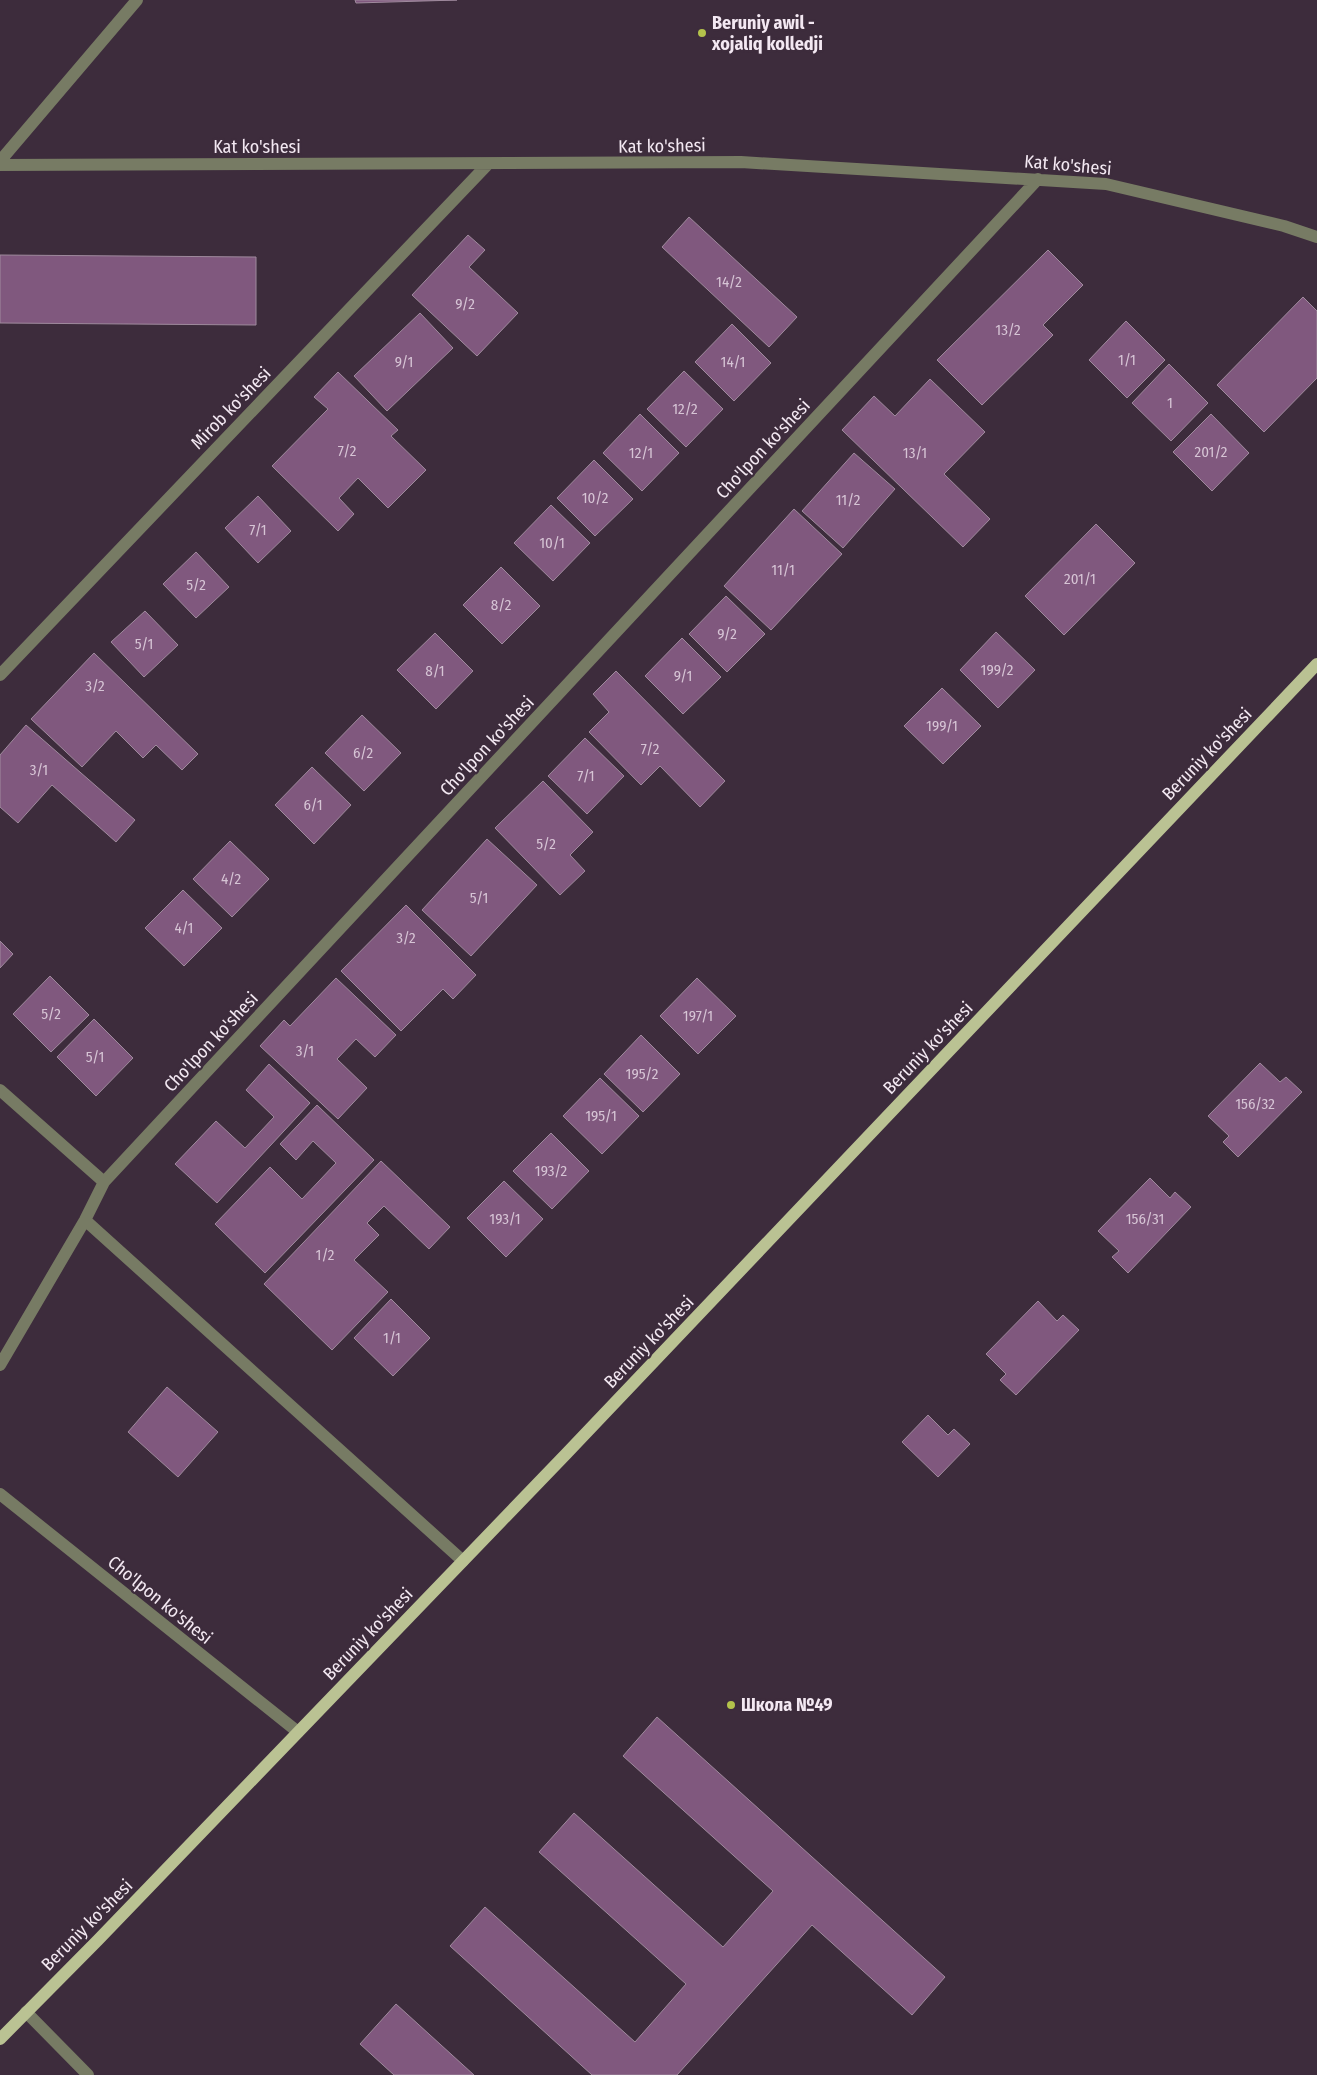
<svg xmlns="http://www.w3.org/2000/svg" width="1317" height="2075" font-family="'Fira Sans Condensed',sans-serif">
  <rect width="100%" height="100%" fill="#3d2c3c"/>
  <!-- building -->
  <path fill="#80587e" stroke="#9f8a9d" d="M355,0H457L356,3Z
    M689,217L797,317L769,347L662,247Z
    M468,235L485,250L469,267L518,313L477,356L412,295Z
    M1048,250L1083,285L1043,325L1053,335L982,405L937,360Z
    M0,255L256,257V325L0,323Z
    M1303,297L1317,311V378L1264,432L1217,385Z
    M420,313L453,348L387,411L354,376Z
    M1126,321L1165,360L1127,398L1089,360Z
    M732,324L771,363L734,401L695,362Z
    M1169,364L1208,403L1171,441L1132,403Z
    M684,371L723,409L686,447L647,409Z
    M338,372L398,430L391,436L426,470L388,508L358,478L339,498L354,514L338,531L272,466L328,409L314,397Z
    M930,379L985,432L944,474L990,519L963,547L842,430L874,396L895,416Z
    M640,414L679,453L642,491L603,453Z
    M1211,414L1249,453L1212,491L1173,452Z
    M854,453L895,489L843,548L802,511Z
    M594,460L633,499L595,536L557,498Z
    M258,496L291,531L258,563L225,528Z
    M551,505L590,543L553,581L514,543Z
    M794,509L842,554L771,630L724,586Z
    M1096,524L1135,563L1064,635L1025,596Z
    M196,552L229,587L196,618L163,584Z
    M501,567L540,606L502,644L463,605Z
    M726,596L765,634L727,672L689,634Z
    M145,611L178,645L144,677L111,642Z
    M996,632L1035,670L998,708L960,670Z
    M435,633L473,671L436,709L397,670Z
    M682,638L721,677L683,714L645,676Z
    M94,653L198,754L182,770L156,745L143,758L116,731L82,767L31,719Z
    M616,671L725,781L700,807L660,766L641,785L589,732L609,712L593,694Z
    M942,688L981,726L943,764L904,726Z
    M362,715L401,753L364,791L325,753Z
    M26,725L135,820L116,842L52,785L18,823L0,807V755Z
    M585,738L624,776L587,814L548,776Z
    M312,767L351,805L314,844L275,805Z
    M543,781L593,832L570,855L585,871L560,895L495,828Z
    M487,839L537,885L471,956L422,910Z
    M230,841L269,879L232,917L193,879Z
    M183,890L222,928L184,966L145,928Z
    M406,905L476,975L453,999L443,989L401,1031L341,971Z
    M0,941L13,954L0,968Z
    M50,976L89,1015L51,1052L13,1014Z
    M336,978L396,1035L375,1057L356,1039L337,1059L367,1088L338,1119L260,1046L284,1020L290,1026Z
    M697,978L736,1016L698,1054L660,1016Z
    M94,1019L133,1058L96,1096L57,1057Z
    M641,1035L680,1074L643,1112L604,1074Z
    M1260,1063L1280,1082L1286,1077L1302,1092L1238,1157L1223,1142L1229,1136L1208,1116Z
    M269,1064L310,1103L217,1203L175,1164L216,1121L245,1148L274,1117L246,1090Z
    M600,1078L639,1116L602,1154L563,1116Z
    M317,1105L374,1160L265,1273L215,1224L270,1167L302,1199L336,1163L313,1141L296,1160L280,1144Z
    M551,1133L589,1171L552,1209L513,1171Z
    M381,1161L450,1227L429,1249L384,1206L367,1223L379,1235L354,1260L388,1292L332,1350L264,1284Z
    M1150,1178L1170,1198L1175,1192L1191,1207L1128,1273L1112,1257L1119,1251L1098,1231Z
    M504,1181L543,1219L506,1257L467,1218Z
    M391,1299L430,1338L393,1376L354,1338Z
    M1038,1301L1057,1321L1063,1315L1079,1330L1016,1395L1000,1380L1006,1374L986,1354Z
    M167,1387L218,1432L178,1477L128,1432Z
    M928,1415L948,1435L954,1429L970,1444L938,1477L902,1442Z
    M657,1717L945,1977L912,2015L812,1925L677,2075H592L450,1946L485,1907L635,2042L686,1984L539,1852L574,1813L723,1947L773,1891L623,1756Z
    M396,2004L474,2075H394L360,2044Z"/>
  <g fill="none" stroke-linecap="round" stroke-linejoin="round">
    <!-- minor -->
    <path stroke="#777b64" stroke-width="12" d="M0,161L137,0
      M0,165L741,162L1106,184L1284,226L1317,237
      M0,675L487,165
      M0,1090L104,1182
      M85,1220L463,1561
      M0,1365L85,1220L104,1182L1038,179
      M0,1494L298,1732
      M26,2012L88,2075"/>
    <!-- major -->
    <path stroke="#bac293" stroke-width="12" d="M0,2039L98,1940L567,1453L1317,664"/>
  </g>
  <!-- markers -->
  <g fill="#b3c24b" stroke="#3d2c3c" stroke-width="2">
    <circle cx="702" cy="33" r="5"/>
    <circle cx="731" cy="1705" r="5"/>
  </g>
  <g text-anchor="middle" stroke-width="4.5" stroke-linejoin="round" paint-order="stroke">
    <!-- number labels -->
    <g font-size="15" fill="#d6c4d5">
      <text x="729" y="287">14/2</text>
      <text x="465" y="309">9/2</text>
      <text x="1008" y="335">13/2</text>
      <text x="1127" y="365">1/1</text>
      <text x="404" y="367">9/1</text>
      <text x="733" y="367">14/1</text>
      <text x="1170" y="408">1</text>
      <text x="685" y="414">12/2</text>
      <text x="347" y="456">7/2</text>
      <text x="1211" y="457">201/2</text>
      <text x="641" y="458">12/1</text>
      <text x="915" y="458">13/1</text>
      <text x="595" y="503">10/2</text>
      <text x="848" y="505">11/2</text>
      <text x="258" y="535">7/1</text>
      <text x="552" y="548">10/1</text>
      <text x="783" y="575">11/1</text>
      <text x="1080" y="584">201/1</text>
      <text x="196" y="590">5/2</text>
      <text x="501" y="610">8/2</text>
      <text x="727" y="639">9/2</text>
      <text x="144" y="649">5/1</text>
      <text x="997" y="675">199/2</text>
      <text x="435" y="676">8/1</text>
      <text x="683" y="681">9/1</text>
      <text x="95" y="691">3/2</text>
      <text x="942" y="731">199/1</text>
      <text x="650" y="754">7/2</text>
      <text x="363" y="758">6/2</text>
      <text x="39" y="775">3/1</text>
      <text x="586" y="781">7/1</text>
      <text x="313" y="810">6/1</text>
      <text x="546" y="849">5/2</text>
      <text x="231" y="884">4/2</text>
      <text x="479" y="903">5/1</text>
      <text x="184" y="933">4/1</text>
      <text x="406" y="943">3/2</text>
      <text x="51" y="1019">5/2</text>
      <text x="698" y="1021">197/1</text>
      <text x="305" y="1056">3/1</text>
      <text x="95" y="1062">5/1</text>
      <text x="642" y="1079">195/2</text>
      <text x="1255" y="1109">156/32</text>
      <text x="601" y="1121">195/1</text>
      <text x="551" y="1176">193/2</text>
      <text x="505" y="1224">193/1</text>
      <text x="1145" y="1224">156/31</text>
      <text x="325" y="1260">1/2</text>
      <text x="392" y="1343">1/1</text>
    </g>
    <!-- poi labels -->
    <g font-size="18" font-weight="bold" fill="#f3e8f2" stroke="#3d2c3c" text-anchor="start">
      <text x="712" y="29">Beruniy awil -<tspan x="712" dy="21">xojaliq kolledji</tspan></text>
      <text x="741" y="1711">Школа №49</text>
    </g>
    <!-- street labels -->
    <g font-size="18" fill="#f3e8f2" stroke="#3d2c3c">
      <text transform="translate(662 146) rotate(-1)" y="6">Kat ko'shesi</text>
      <text x="257" y="153">Kat ko'shesi</text>
      <text transform="translate(1068 165) rotate(5)" y="6">Kat ko'shesi</text>
      <text transform="translate(231 408) rotate(-46)" y="6">Mirob ko'shesi</text>
      <text transform="translate(763 449) rotate(-47)" y="6">Cho'lpon ko'shesi</text>
      <text transform="translate(487 746) rotate(-47)" y="6">Cho'lpon ko'shesi</text>
      <text transform="translate(1207 754) rotate(-46)" y="6">Beruniy ko'shesi</text>
      <text transform="translate(211 1042) rotate(-47)" y="6">Cho'lpon ko'shesi</text>
      <text transform="translate(928 1048) rotate(-46)" y="6">Beruniy ko'shesi</text>
      <text transform="translate(649 1342) rotate(-46)" y="6">Beruniy ko'shesi</text>
      <text transform="translate(160 1600) rotate(39)" y="6">Cho'lpon ko'shesi</text>
      <text transform="translate(368 1634) rotate(-46)" y="6">Beruniy ko'shesi</text>
      <text transform="translate(87 1925) rotate(-45)" y="6">Beruniy ko'shesi</text>
    </g>
  </g>
</svg>
